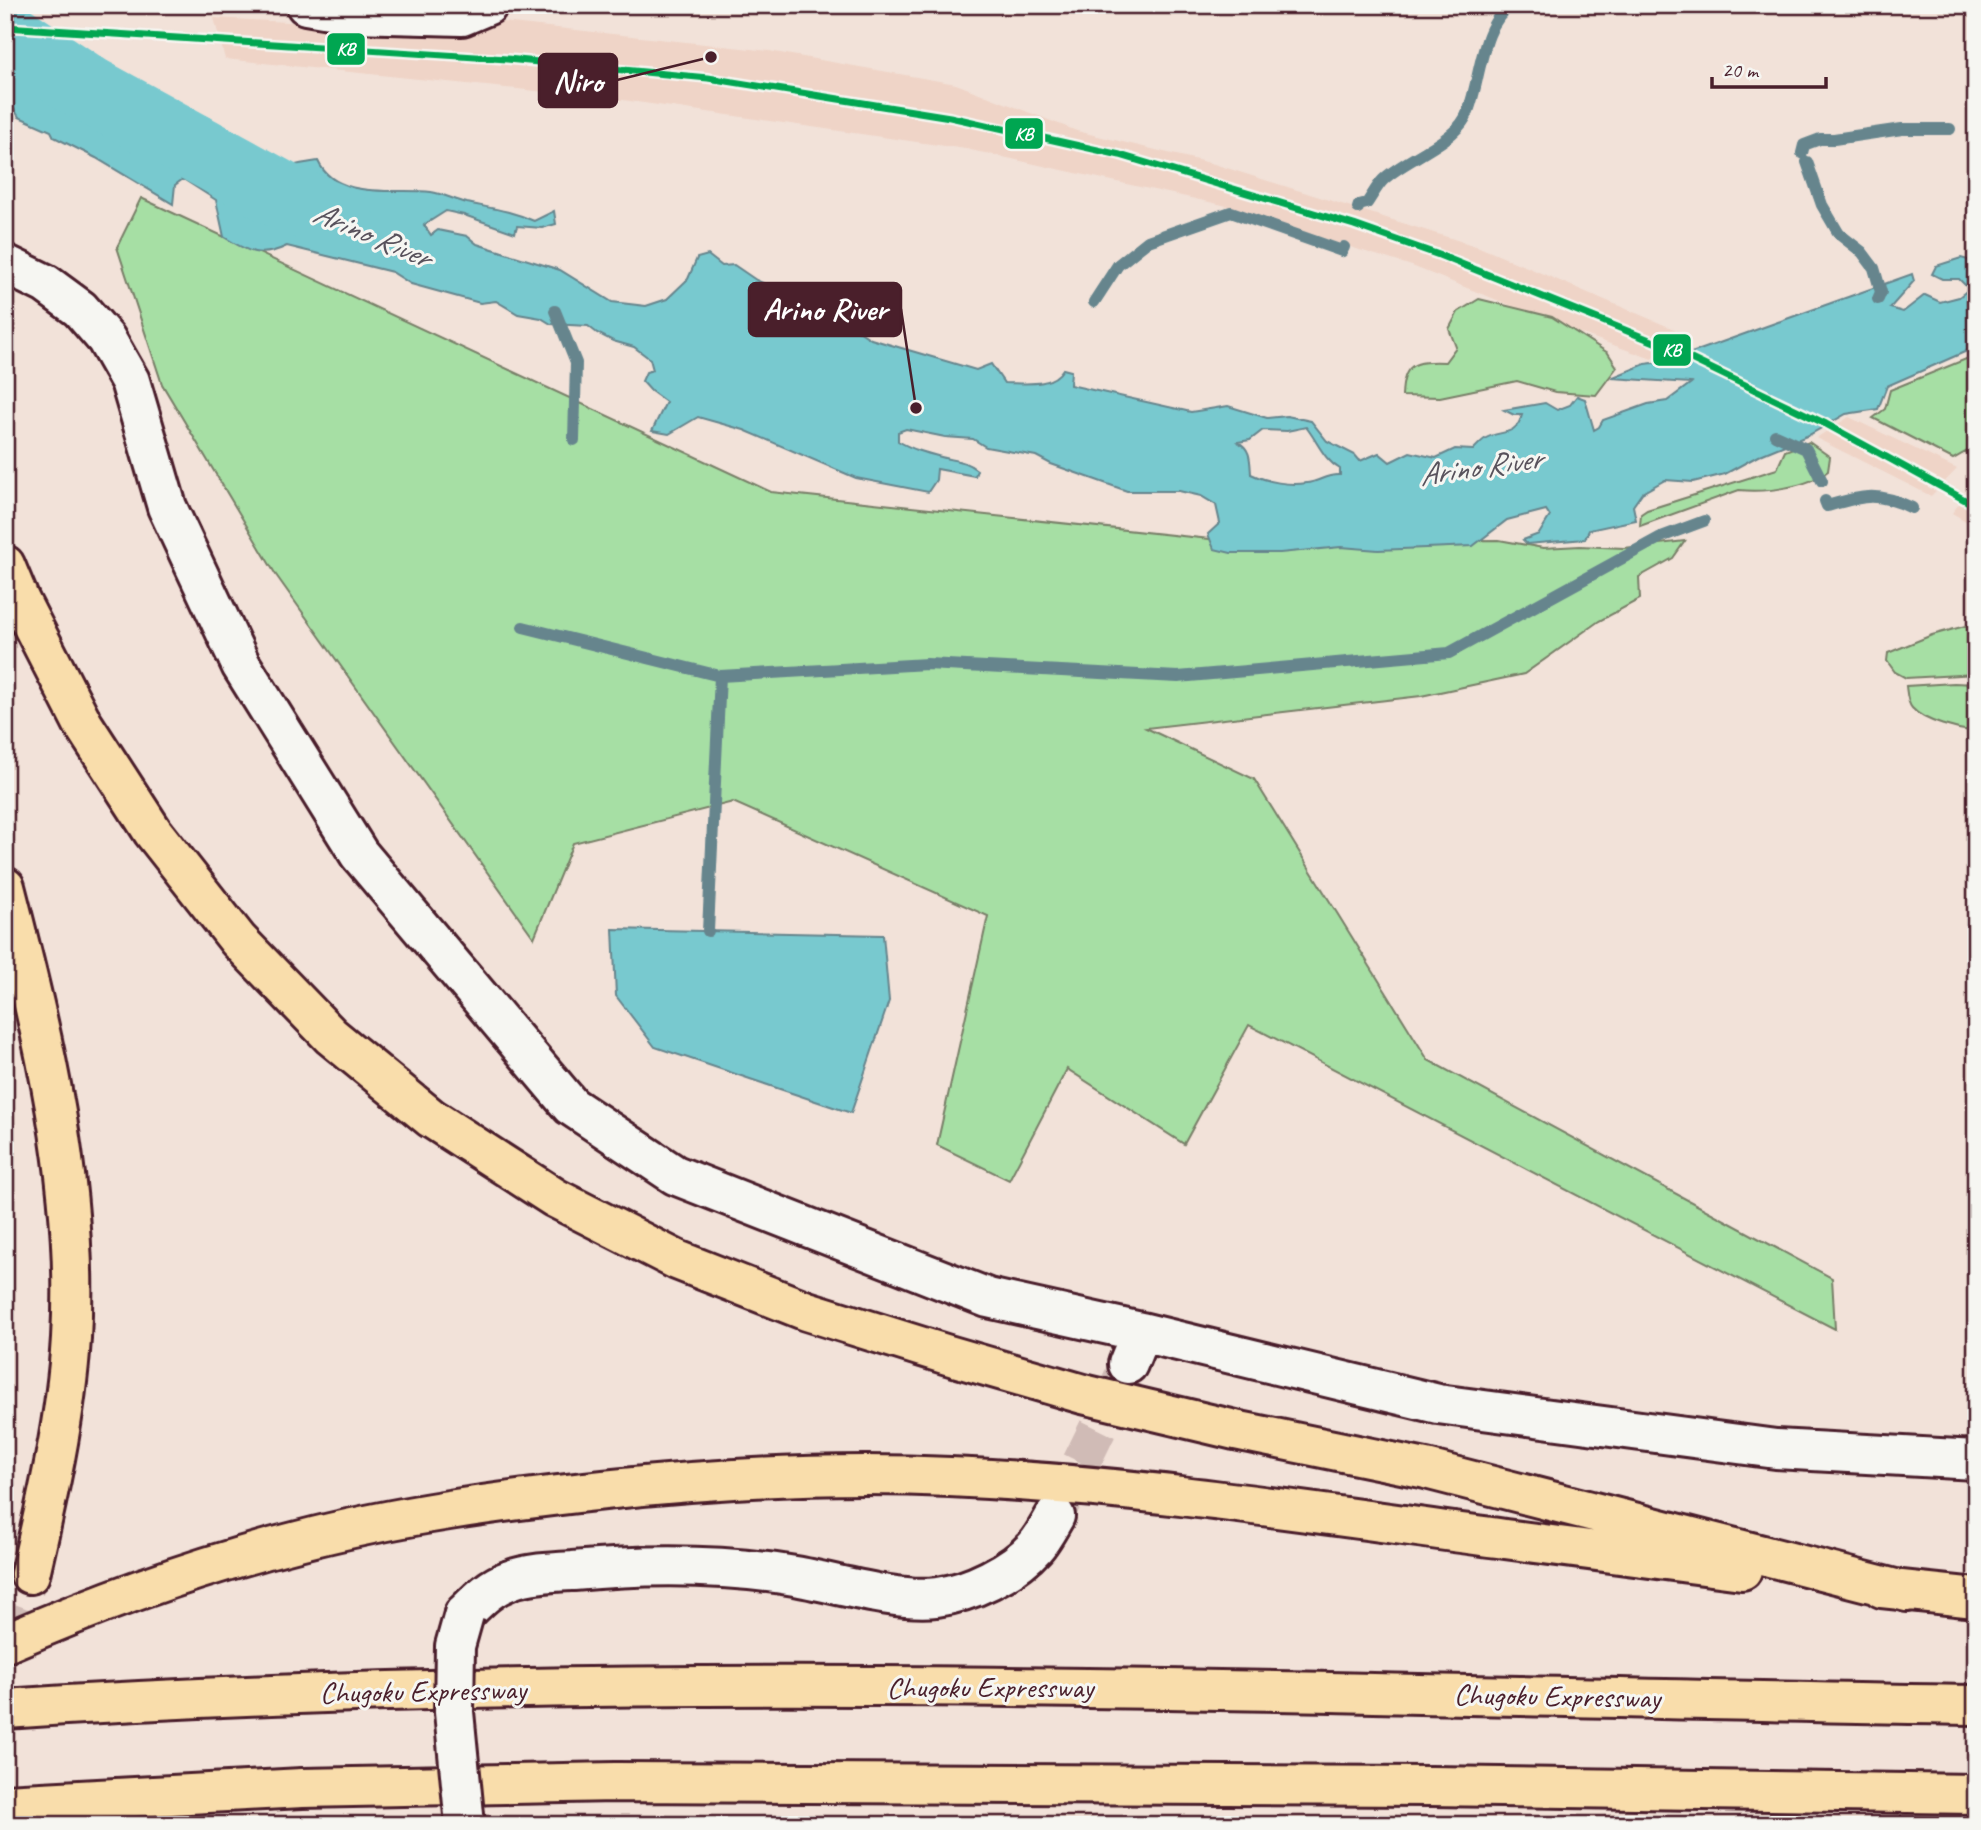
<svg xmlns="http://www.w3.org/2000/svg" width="1981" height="1830" font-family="Caveat,sans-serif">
  <rect width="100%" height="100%" fill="#f2e2d9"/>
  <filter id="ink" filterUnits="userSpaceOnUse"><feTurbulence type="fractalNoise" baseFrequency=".0143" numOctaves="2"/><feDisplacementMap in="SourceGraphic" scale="14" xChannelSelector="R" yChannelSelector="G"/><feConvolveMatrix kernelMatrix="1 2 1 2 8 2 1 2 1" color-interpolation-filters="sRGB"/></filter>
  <g filter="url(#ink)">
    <!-- built -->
    <path fill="#efd4c7" d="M214,18L308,23L483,20L769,51L956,84L1077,131L1214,164L1479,247L1681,332L1652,359L1577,332L1412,266L1337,243L1232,207L966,149L623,100L225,59Z
      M1849,417L1957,469L1931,496L1816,438Z
      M1976,482V527L1952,513Z"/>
    <!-- green -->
    <path fill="#a6dfa4" stroke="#787f68" stroke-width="2" d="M141,198L771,492L1238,542L1499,540L1543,548L1580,546L1624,548L1685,541L1673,558L1639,577L1640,599L1599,621L1524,674L1421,696L1146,728L1254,779L1428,1060L1832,1278L1835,1329L1249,1025L1184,1144L1067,1069L1009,1180L937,1145L988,916L733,802L573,843L534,938L276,575L162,384L117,247Z
      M1479,299L1552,317L1608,353L1617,367L1596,395L1555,392L1517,381L1440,397L1402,396C1403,363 1414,361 1445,362L1456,347L1449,329L1458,312Z
      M1976,355V446L1953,459L1873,418L1885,409L1890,390Z
      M1809,442L1830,457L1828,471C1808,487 1765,493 1739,490L1640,526L1641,514L1647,510L1777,469L1785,451Z
      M1976,623V674L1906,678L1895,672L1887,661L1888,653L1932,635Z
      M1954,683L1976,684V732C1959,730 1924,722 1912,708C1907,702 1907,693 1906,686Z"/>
    <!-- water -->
    <path fill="#78c9cf" stroke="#66858d" stroke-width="2" fill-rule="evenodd" d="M5,5H8L20,34L42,52L66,65L95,89L194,145L230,159L229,171L243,179L276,184C285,162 296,165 318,161C336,201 396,188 431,192C443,194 455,200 467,203C490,208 512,211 534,221L554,211L556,224L542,228L517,226L515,233L464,215L446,211L424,225L431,235L438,230L467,236L477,244L560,270L612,302L646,306L667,299L688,279L697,258L708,255L722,266L734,265L756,280L839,318L871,339L976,370L991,364L1004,383C1024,383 1052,388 1063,369L1071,371L1070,385L1191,412L1228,406L1267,418L1287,416L1311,421L1327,441L1355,455L1360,461L1379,453L1390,462L1410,452L1436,458L1455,449L1473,450C1477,446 1481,441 1486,438C1500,430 1516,437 1522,415H1514L1504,410L1545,403L1557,410L1570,405L1577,396L1585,399L1594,430L1599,427L1603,420L1648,404L1667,401L1691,383L1611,378L1645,364L1669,361L1912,274L1914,281L1890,308L1903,312L1925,295L1940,302L1959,297L1969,289L1959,279H1942L1932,274L1936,266L1961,258L1976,262V347L1887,386L1878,409L1846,414L1809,435L1758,456L1725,474L1693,482L1665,480L1642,493L1633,506L1636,520L1589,530L1585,539L1527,544L1523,540L1539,534L1550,516L1546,510L1507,520L1473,546L1378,550L1341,547L1280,553H1231L1214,549L1208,534L1220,523L1216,505L1201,496L1179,491H1127L1051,464L1036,456L986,447L973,439L945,437L906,429L898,432V441C911,449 926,453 941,457C956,461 964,460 977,470L975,476L937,469L936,480L928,492L856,478L744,430L698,417L669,434L652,431L666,402L651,391L642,381L646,372L653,370L650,359L634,347L613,341L597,333L588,326L551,324L541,318L518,314L496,301L480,303L411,284L392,272L287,246C260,259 248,252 224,237L216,200L183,179L175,185L173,204L96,158L54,137L51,131L19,117L14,109L5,105ZM1306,427C1318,442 1323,459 1340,469V475C1325,474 1320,482 1307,483C1289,486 1268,482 1251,474C1250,460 1251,449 1238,442L1250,440L1263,430L1287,431Z
      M613,929L883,935L889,1001L851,1113L655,1047L616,996Z"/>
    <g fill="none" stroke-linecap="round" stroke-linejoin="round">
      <!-- stream -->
      <path stroke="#66858d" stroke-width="12" d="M1802,153L1804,145L1820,139H1834L1902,129H1950
        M1807,162L1822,205L1839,234L1862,252L1874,268L1881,292L1878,299
        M1358,208L1359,205L1367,203C1372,196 1377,186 1383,180C1403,160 1451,144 1465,118C1480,91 1479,23 1512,5
        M1094,302L1118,265L1148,241L1231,212L1342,251L1344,247
        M555,311L576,363L574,440
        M1775,435L1806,449L1822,481
        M1825,501L1827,506C1863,496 1877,491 1912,508
        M523,627L720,676L708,931
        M720,676L927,664L1178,677L1449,653L1661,537L1704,521"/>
      <!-- river -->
      <path stroke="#78c9cf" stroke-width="68" d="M5,33L88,89L289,199L340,220"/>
      <!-- minor-tunnel -->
      <path stroke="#d0bbb6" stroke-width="38" stroke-dasharray="38 19" stroke-linecap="butt" d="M1056,1514L1125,1373"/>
      <!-- highway-tunnel -->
      <path stroke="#d0bbb6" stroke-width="38" stroke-dasharray="38 19" stroke-linecap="butt" d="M5,1641L30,1574"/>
      <defs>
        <path id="minor" d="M306,5L353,13L462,16L488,5
          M5,264L46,284L80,309L106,339L130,381L167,507L241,665L359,854L571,1106L675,1175L988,1298L1141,1332
          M1128,1364L1141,1332L1438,1404L1776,1449L1976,1460
          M464,1614C478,1600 490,1587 510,1580C528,1573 553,1572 573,1571C645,1564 723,1564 795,1576C836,1583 896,1602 937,1597C969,1593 1013,1572 1035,1547C1043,1538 1049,1526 1055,1516"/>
        <path id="highway" d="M5,565L20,601L83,724L153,832L238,940L331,1036L431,1118L555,1198L677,1260L807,1311L948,1355L1083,1394L1235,1430L1426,1469L1907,1592
          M5,887C43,1035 80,1185 71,1338C66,1418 48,1496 30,1574
          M1882,1588L1976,1598
          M5,1643C100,1602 198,1566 298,1541C398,1515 501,1501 604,1490C718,1478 835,1471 950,1477C1136,1485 1320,1514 1505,1539C1584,1550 1663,1560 1742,1570
          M5,1709C661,1665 1319,1695 1976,1705
          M5,1804L302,1788L615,1782L1432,1786L1976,1794"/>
      </defs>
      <!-- minor casing -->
      <use href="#minor" stroke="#4a1f2b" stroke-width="44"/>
      <!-- highway casing -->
      <use href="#highway" stroke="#4a1f2b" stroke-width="44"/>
      <!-- minor -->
      <use href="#minor" stroke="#f6f6f2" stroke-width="38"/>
      <!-- highway -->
      <use href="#highway" stroke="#f9ddab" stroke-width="38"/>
      <defs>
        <path id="minor-bridge" d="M464,1614L455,1646L454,1712L465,1825"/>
      </defs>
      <!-- minor-bridge casing -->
      <use href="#minor-bridge" stroke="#4a1f2b" stroke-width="44" stroke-linecap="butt"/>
      <!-- minor-bridge -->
      <use href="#minor-bridge" stroke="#f6f6f2" stroke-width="38"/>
      <defs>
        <path id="rail-1" d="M5,27L507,59L708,78L950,117L1120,155L1354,225L1439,255L1662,345L1826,424L1976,506"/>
      </defs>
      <!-- rail-1 casing -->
      <use href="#rail-1" stroke="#f6f6f2" stroke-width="12"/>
      <!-- rail-1 -->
      <use href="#rail-1" stroke="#00a651" stroke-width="7"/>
    </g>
  </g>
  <g text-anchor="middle" stroke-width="6" stroke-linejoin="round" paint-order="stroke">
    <!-- street labels -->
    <g font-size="30" fill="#4a1f2b" stroke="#f6f6f2">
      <text x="990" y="1697">Chugoku Expressway</text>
      <text transform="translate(423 1691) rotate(-1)" y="10">Chugoku Expressway</text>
      <text transform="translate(1557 1696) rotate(1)" y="10">Chugoku Expressway</text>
    </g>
    <!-- water labels -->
    <g font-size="32" font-style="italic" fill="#58525c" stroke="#f6f6f2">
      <text transform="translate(372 234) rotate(23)" y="11">Arino River</text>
      <text transform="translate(1480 466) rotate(-8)" y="11">Arino River</text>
    </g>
  </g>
  <!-- callouts -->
  <path fill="none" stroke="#4a1f2b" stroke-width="2.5" d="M711 57L617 80M916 408L901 309"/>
  <g fill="#4a1f2b" stroke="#f6f6f2" stroke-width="2.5">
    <circle cx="711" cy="57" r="7"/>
    <circle cx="916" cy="408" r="7"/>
  </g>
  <g fill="#4a1f2b" stroke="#4a1f2b" stroke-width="2.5">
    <rect x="539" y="54" width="78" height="53" rx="7"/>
    <rect x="749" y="283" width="152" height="53" rx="7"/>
  </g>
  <g font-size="32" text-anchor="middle" font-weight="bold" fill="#fff">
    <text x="578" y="92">Niro</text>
    <text x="825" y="320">Arino River</text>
  </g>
  <g stroke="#f6f6f2" stroke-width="2.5">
    <rect x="326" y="32" width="40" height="34" rx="7" fill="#00a651"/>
    <rect x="1004" y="117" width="40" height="33" rx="7" fill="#00a651"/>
    <rect x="1652" y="333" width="40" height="34" rx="7" fill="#00a651"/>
  </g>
  <g font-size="19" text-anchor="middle" font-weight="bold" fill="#fff">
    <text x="346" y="55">KB</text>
    <text x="1024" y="140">KB</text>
    <text x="1672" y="356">KB</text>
  </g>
  <!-- margin -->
  <rect width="1981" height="1830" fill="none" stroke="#f6f6f2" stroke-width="28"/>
  <rect x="14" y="14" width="1953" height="1802" fill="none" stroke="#4a1f2b" stroke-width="2.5" filter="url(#ink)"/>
  <!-- scale -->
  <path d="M1712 77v10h114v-10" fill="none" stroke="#4a1f2b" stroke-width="3.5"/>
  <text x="1722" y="77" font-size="21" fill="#4a1f2b" stroke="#f6f6f2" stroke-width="5" paint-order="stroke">20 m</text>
</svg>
